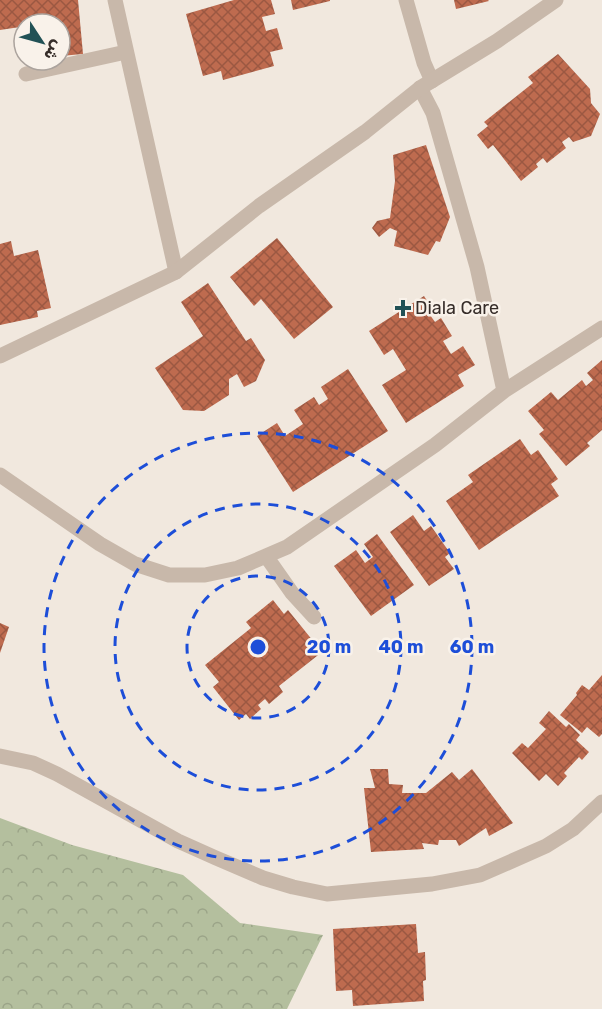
<svg xmlns="http://www.w3.org/2000/svg" width="602" height="1009" font-family="Rubik,'Noto Sans Arabic',sans-serif">
  <defs>
    <pattern id="forest-crowns" width="20" height="18" patternUnits="userSpaceOnUse" patternTransform="scale(1.5)"><rect width="20" height="18" fill="#b4bf9e"/><path d="M2 6a3 3 0 1 1 6 0M12 15a3 3 0 1 1 6 0" fill="none" stroke="#9ba488"/></pattern>
    <pattern id="building-cross-hatch" width="8" height="8" patternUnits="userSpaceOnUse" patternTransform="scale(1.5)"><rect width="8" height="8" fill="#be6b4f"/><path d="M0 0l8 8M0 8l8-8" fill="none" stroke="#9b5842"/></pattern>
  </defs>
  <rect width="100%" height="100%" fill="#f1e8de"/>
  <!-- forest -->
  <path fill="url(#forest-crowns)" d="M0,818L72,845L183,875L240,923L323,935L287,1009H0Z"/>
  <!-- building -->
  <path fill="url(#building-cross-hatch)" d="M0,0H78L83,54L60,56V24H24V55H22L20,27L0,30Z
    M234,0H271L275,14L262,17L266,31L277,28L283,49L270,52L274,66L223,80L221,71L203,76L186,14Z
    M291,0H330V1L293,10Z
    M454,0H488L489,1L456,9Z
    M558,54L590,89L591,103L600,114L591,136L573,142L569,137L562,142L566,148L547,163L543,158L536,164L538,167L521,181L493,145L488,149L477,135L488,126L484,122L533,83L528,77Z
    M426,145L450,217L440,242L436,241L428,255L394,246L397,231L390,228L379,237L372,228L377,221L390,218L395,181L393,155Z
    M277,238L333,307L294,339L261,299L254,306L230,277Z
    M11,241L14,256L38,250L51,308L37,311L38,317L0,325V244Z
    M208,283L246,341L251,338L265,360L256,381L244,387L237,374L229,379V395L204,411L183,410L155,368L203,336L181,302Z
    M424,296L435,313L430,315L435,322L441,318L452,336L443,341L451,354L463,346L475,365L458,375L464,386L406,423L382,385L406,370L393,349L384,355L369,331Z
    M602,360V430L587,443L590,446L566,466L539,434L544,430L528,411L551,392L558,400L582,380L586,386L593,380L587,373Z
    M348,369L388,431L293,492L257,436L277,423L285,436L303,424L294,410L314,397L319,405L328,399L321,387Z
    M520,439L531,455L538,450L558,479L551,484L559,496L479,550L446,501L473,482L468,475Z
    M413,515L424,531L431,526L450,553L445,557L454,569L429,586L390,532Z
    M377,534L414,585L371,616L334,566L356,550L365,563L373,557L364,544Z
    M273,600L284,614L288,610L322,652L279,686L283,692L269,704L265,699L258,705L261,709L250,719L246,714L239,720L213,687L219,682L205,665L251,628L246,622Z
    M0,623L9,627L0,653Z
    M602,675V734L599,737L587,727L582,733L560,715L577,695L576,693L582,685L589,690Z
    M549,711L566,727L569,724L580,735L576,740L589,752L582,760L579,757L564,773L567,776L558,786L546,774L539,781L512,753L522,743L528,748L546,729L539,723Z
    M370,769H388L389,784L403,785L402,793H426L452,772L459,780L472,769L513,823L489,836L486,828L459,846L456,840H439L438,845L422,843L424,849L371,852L364,788H375Z
    M416,924L418,953L425,952L426,980L423,981L424,1001L353,1006L352,990L336,991L333,929Z"/>
  <g fill="none" stroke-linecap="round" stroke-linejoin="round">
    <!-- minor -->
    <path stroke="#c8b8aa" stroke-width="15" d="M115,0L176,272
      M406,0L424,63L432,81
      M26,74L126,52
      M420,88L433,113L477,267L504,391
      M0,475L100,544L135,564L169,575H205L238,568L287,547L435,445L504,391L602,328
      M266,556L292,593L314,617
      M0,756L33,763L57,774L178,841L216,858L263,878L293,887L327,894L432,884L480,875L546,846L573,829L602,802"/>
    <!-- tertiary -->
    <path stroke="#c8b8aa" stroke-width="15" d="M0,356L176,272L259,206L365,132L420,88L497,41L556,0"/>
  </g>
  <!-- distance rings -->
  <g fill="none" stroke="#1d4ed8" stroke-width="3" stroke-dasharray="10 8">
    <circle cx="258" cy="647" r="71"/>
    <circle cx="258" cy="647" r="143"/>
    <circle cx="258" cy="647" r="214"/>
  </g>
  <!-- markers -->
  <path fill="#215155" stroke="#f9f2ea" stroke-width="2" d="M400 299h6v6h6v6h-6v6h-6v-6h-6v-6h6z"/>
  <g text-anchor="middle" stroke-width="5" stroke-linejoin="round" paint-order="stroke">
    <!-- poi labels -->
    <g font-size="18" fill="#362d29" stroke="#f9f2ea" text-anchor="start">
      <text x="415" y="314">Diala Care</text>
    </g>
  </g>
  <circle cx="258" cy="647" r="9" fill="#1d4ed8" stroke="#f9f2ea" stroke-width="3"/>
  <g font-size="18" text-anchor="middle" font-weight="bold" fill="#1d4ed8" stroke="#f9f2ea" stroke-width="5" stroke-linejoin="round" paint-order="stroke">
    <text x="329" y="653">20 m</text>
    <text x="401" y="653">40 m</text>
    <text x="472" y="653">60 m</text>
  </g>
  <!-- north arrow -->
  <g transform="translate(42 42) rotate(126)"><circle r="28" fill="#f9f2ea" stroke="#aba39d" stroke-width="1.5"/>
  <path d="M0-4.5L10 22L0 15L-10 22Z" fill="#215155"/>
  <text y="-9" font-size="16" font-weight="bold" text-anchor="middle" fill="#362d29">ش</text>
  </g>
</svg>
